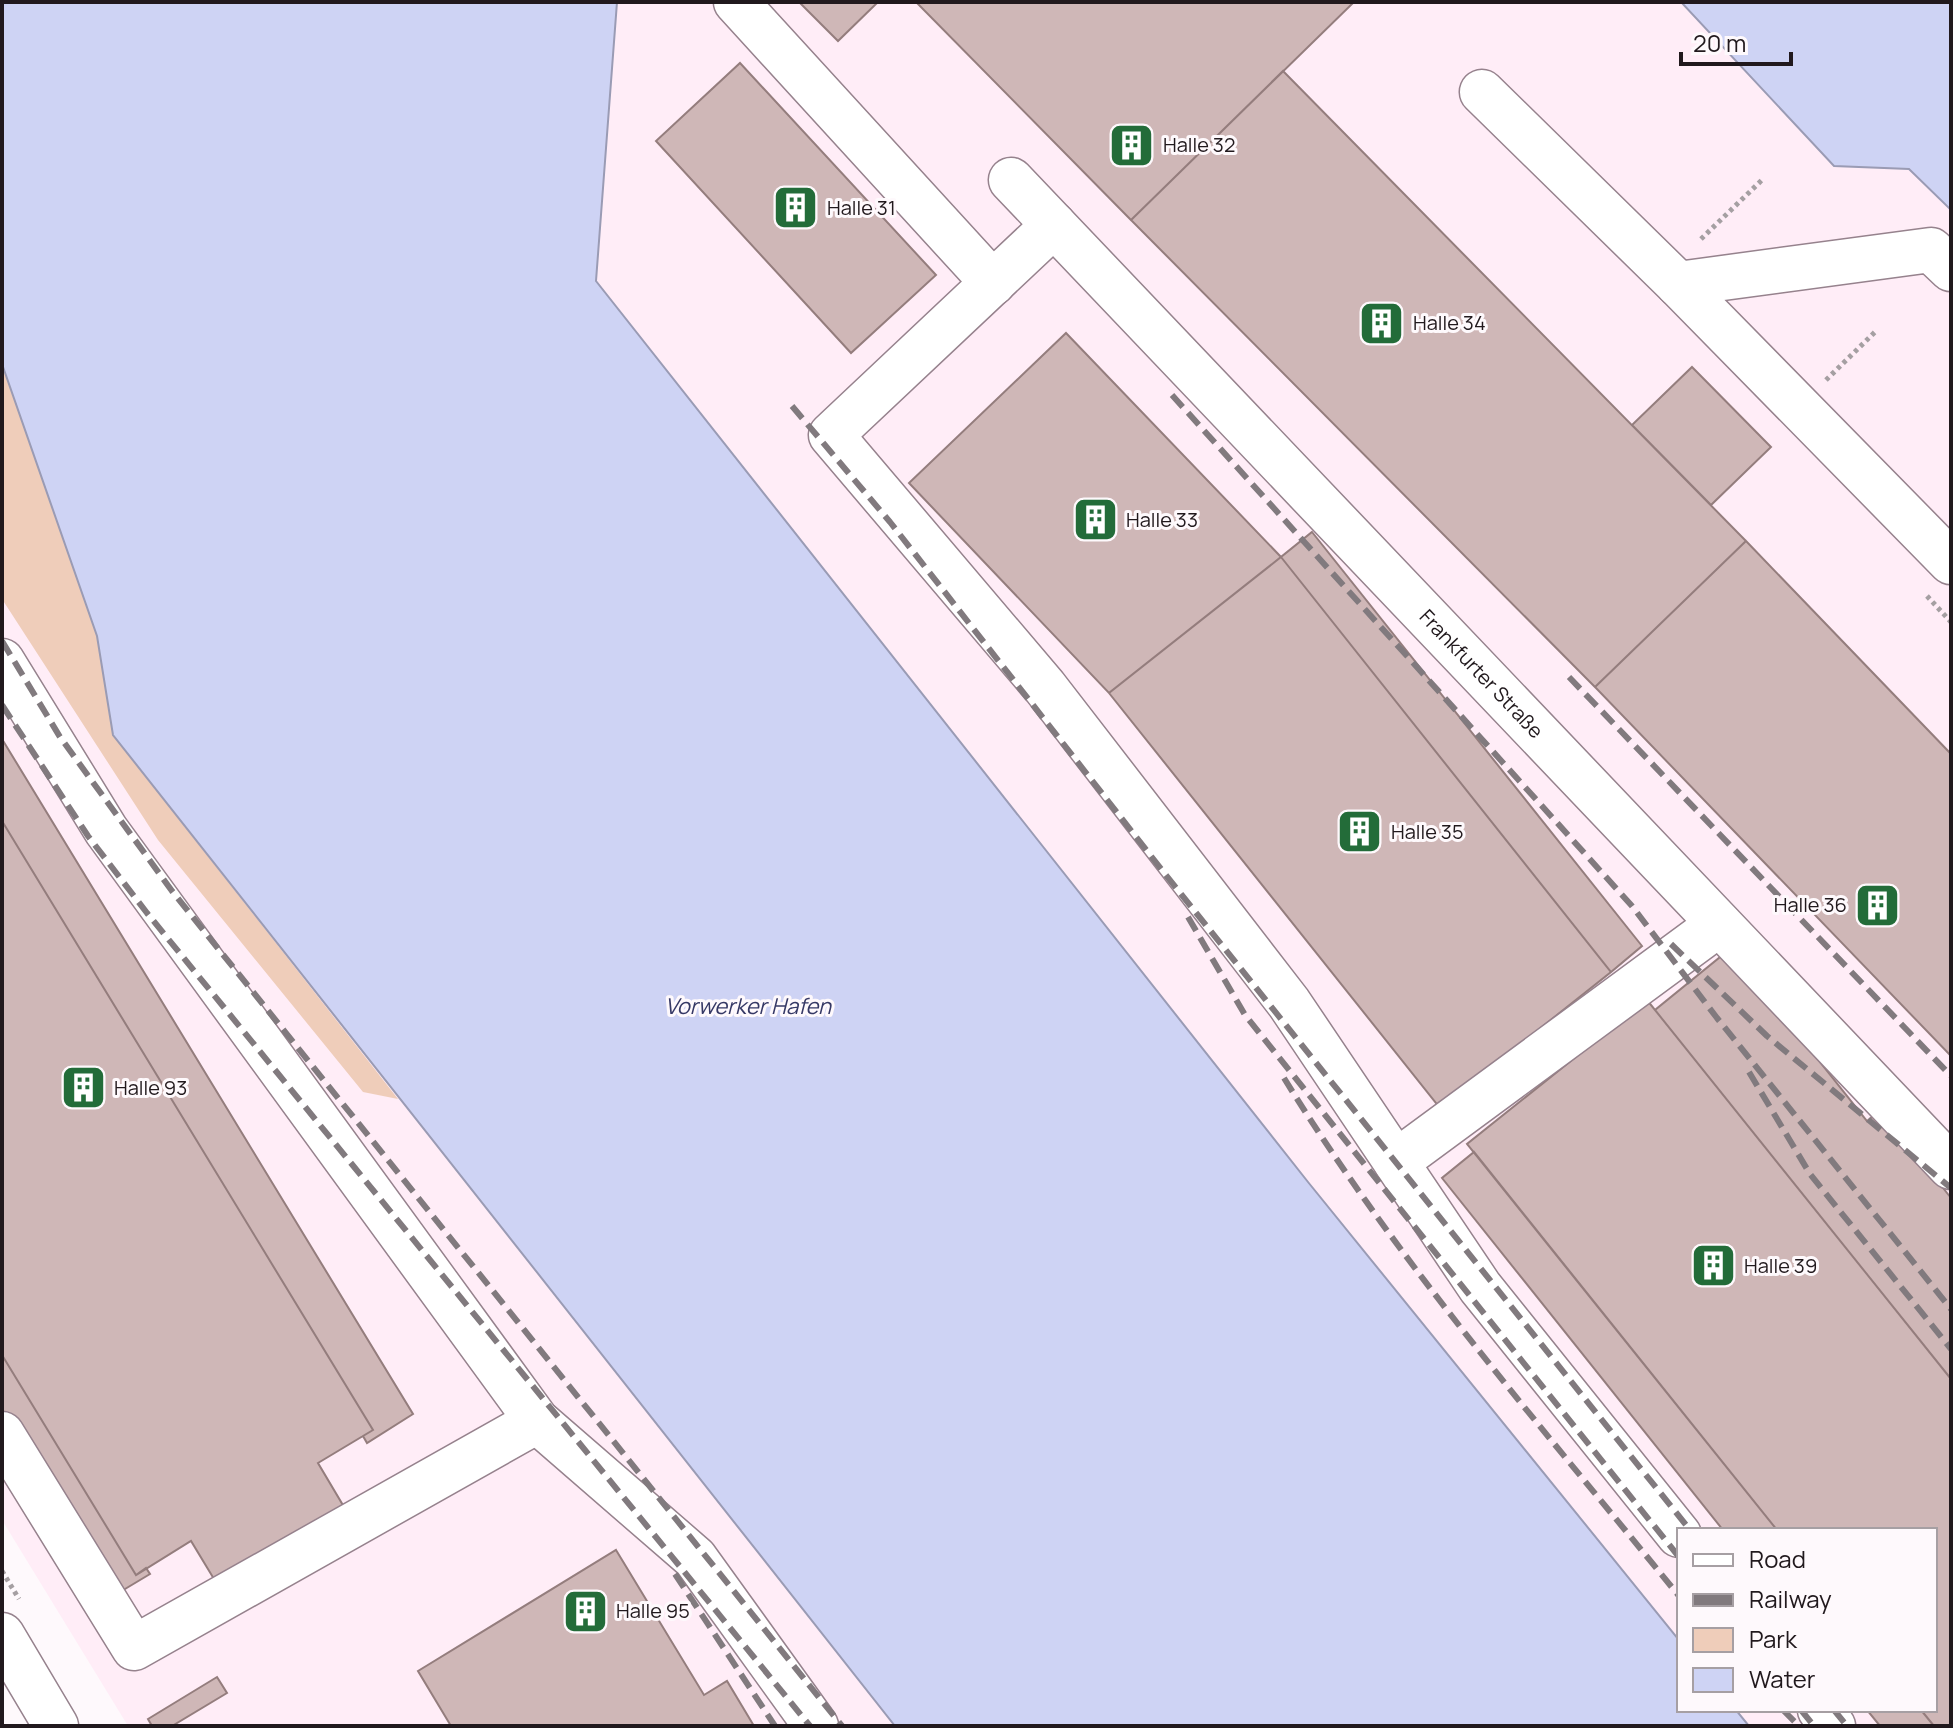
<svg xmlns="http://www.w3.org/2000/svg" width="1953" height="1728" font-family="Manrope,sans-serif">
  <rect width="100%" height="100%" fill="#fef9fc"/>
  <!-- built -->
  <path fill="#ffedf7" d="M617,2H1681L1834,166L1910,169L1951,210V1726H1749L1736,1710H1935V1530H1679V1640L1308,1182L596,281Z
    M2,364L97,636L113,735L895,1726H128L2,1520Z"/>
  <!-- green -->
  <path fill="#efcdba" d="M2,364L97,636L113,735L398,1099L363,1092L158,840L2,599Z"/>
  <!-- water -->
  <path fill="#ced3f4" stroke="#9a9bb4" stroke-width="2" d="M2,2H617L596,281L1308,1182L1679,1640V1710H1736L1749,1726H895L113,735L97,636L2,364Z
    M1681,2H1951V210L1909,169L1834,166Z"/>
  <!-- building -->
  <path fill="#cfb7b7" stroke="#947d7d" stroke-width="2" d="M799,2H878L838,41Z
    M916,2H1354L1131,220Z
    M740,63L936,275L851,353L656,141Z
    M1283,71L1746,541L1595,687L1131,220Z
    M1066,333L1281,557L1109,693L909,483Z
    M1692,367L1771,447L1711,505L1632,425Z
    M1312,532L1642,946L1611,972L1281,557Z
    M1746,541L1951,754V1056L1595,687Z
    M1281,557L1611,972L1440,1108L1109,693Z
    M2,739L413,1414L367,1443L363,1436L373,1430L2,821Z
    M2,821L373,1430L318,1463L347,1512L220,1589L191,1541L136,1575L2,1355Z
    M1730,949L1867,1121L1881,1110L1951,1198V1379L1655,1010Z
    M1647,1000L1951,1379V1726H1934L1921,1710H1935V1530H1777L1467,1144Z
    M1474,1152L1777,1530H1723L1442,1178Z
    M2,1355L136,1575L146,1568L150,1574L105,1601L2,1431Z
    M616,1550L704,1695L727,1681L754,1726H451L418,1671Z
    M217,1677L227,1693L172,1726H152L148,1719Z
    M1867,1710H1921L1934,1726H1880Z"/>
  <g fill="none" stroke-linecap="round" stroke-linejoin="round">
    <defs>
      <g id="minor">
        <path d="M736,2L993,283"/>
        <path d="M1482,92L1678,284L1951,562"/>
        <path id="s1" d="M1011,180L1951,1167"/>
        <path d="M1054,225L831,435L1045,687L1289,1003L1480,1287L1679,1535"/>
        <path d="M1678,284L1931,250L1951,269"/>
        <path d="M2,661L106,830L537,1421L695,1558L816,1726"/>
        <path d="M1396,1162L1719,924"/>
        <path d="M2,1434L134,1648L537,1421"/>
        <path d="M2,1635L56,1726"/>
        <path d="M1820,1710L1833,1726"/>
      </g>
    </defs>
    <!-- minor casing -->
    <use href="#minor" stroke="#96828d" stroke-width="47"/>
    <!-- path -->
    <path stroke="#a59fa2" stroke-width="5" stroke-dasharray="4 4" stroke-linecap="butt" d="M1701,239L1764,178
      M1826,380L1876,331
      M1927,596L1951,622
      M2,1571L19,1599"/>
    <!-- minor -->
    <use href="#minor" stroke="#fff" stroke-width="44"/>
    <!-- rail -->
    <path stroke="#817a7e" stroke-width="6" stroke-dasharray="16 8" stroke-linecap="butt" d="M1172,395L1632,906L1717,1018L1951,1309
      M792,406L890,522L1165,874L1690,1530
      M2,641L60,737L172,891L842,1726
      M1569,677L1951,1076
      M2,705L88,836L147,913L810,1726
      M1188,917L1245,1015L1679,1557
      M1671,944L1767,1036L1951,1188
      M1749,1072L1810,1174L1951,1349
      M1284,1078C1398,1263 1542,1427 1679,1596
      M675,1574L775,1726
      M1783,1710L1799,1726
      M1801,1710L1814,1726
      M1834,1710L1847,1726"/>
  </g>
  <!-- icons -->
  <defs>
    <symbol id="building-square" viewBox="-11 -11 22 22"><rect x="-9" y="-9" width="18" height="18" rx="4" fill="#236c39" stroke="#fef9fc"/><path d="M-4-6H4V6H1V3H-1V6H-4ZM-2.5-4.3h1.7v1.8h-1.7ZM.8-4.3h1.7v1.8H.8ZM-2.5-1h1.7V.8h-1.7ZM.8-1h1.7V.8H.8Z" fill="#fff"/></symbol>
  </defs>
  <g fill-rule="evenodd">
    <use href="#building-square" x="1106" y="120" width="51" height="51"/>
    <use href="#building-square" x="770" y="182" width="51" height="51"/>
    <use href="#building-square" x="1356" y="298" width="51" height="51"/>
    <use href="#building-square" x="1070" y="494" width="51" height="51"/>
    <use href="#building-square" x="1334" y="806" width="51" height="51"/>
    <use href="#building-square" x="1852" y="880" width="51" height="51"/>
    <use href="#building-square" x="58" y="1062" width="51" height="51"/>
    <use href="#building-square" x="1688" y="1240" width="51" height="51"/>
    <use href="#building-square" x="560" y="1586" width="51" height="51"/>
  </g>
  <g text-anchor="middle" stroke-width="6" stroke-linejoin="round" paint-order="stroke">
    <!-- poi labels -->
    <g font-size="20" fill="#21191d" stroke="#fef9fc" text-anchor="start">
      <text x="1163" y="152">Halle 32</text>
      <text x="827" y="215">Halle 31</text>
      <text x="1413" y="330">Halle 34</text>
      <text x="1126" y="527">Halle 33</text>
      <text x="1391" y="839">Halle 35</text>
      <text x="1847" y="912" text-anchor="end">Halle 36</text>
      <text x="114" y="1095">Halle 93</text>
      <text x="1744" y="1273">Halle 39</text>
      <text x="616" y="1618">Halle 95</text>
    </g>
    <!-- street labels -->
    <g font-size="20" fill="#21191d" stroke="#fef9fc">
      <text dy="7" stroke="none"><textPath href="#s1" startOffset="682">Frankfurter Straße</textPath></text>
    </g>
    <!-- water labels -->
    <g font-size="22" font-style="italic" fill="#353865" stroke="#fef9fc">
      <text x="748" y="1014">Vorwerker Hafen</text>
    </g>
  </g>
  <!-- border -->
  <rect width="1953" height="1728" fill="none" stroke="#21191d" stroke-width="8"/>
  <!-- legend -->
  <rect x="1677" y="1528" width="260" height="184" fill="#fef9fc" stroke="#a69fa3" stroke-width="2"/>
  <rect x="1693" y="1554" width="40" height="12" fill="#ffffff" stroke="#a69fa3" stroke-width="2"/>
  <text x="1749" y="1568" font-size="24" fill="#21191d">Road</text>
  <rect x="1693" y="1594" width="40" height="12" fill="#817a7e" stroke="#a69fa3" stroke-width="2"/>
  <text x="1749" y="1608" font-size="24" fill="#21191d">Railway</text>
  <rect x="1693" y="1628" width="40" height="24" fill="#efcdba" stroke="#a69fa3" stroke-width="2"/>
  <text x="1749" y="1648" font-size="24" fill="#21191d">Park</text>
  <rect x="1693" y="1668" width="40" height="24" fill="#ced3f4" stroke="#a69fa3" stroke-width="2"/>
  <text x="1749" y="1688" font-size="24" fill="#21191d">Water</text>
  <!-- scale -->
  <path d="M1681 52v12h110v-12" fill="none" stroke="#21191d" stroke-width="4"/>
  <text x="1693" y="52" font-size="24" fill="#21191d" stroke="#fef9fc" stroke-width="6" paint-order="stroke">20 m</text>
</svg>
